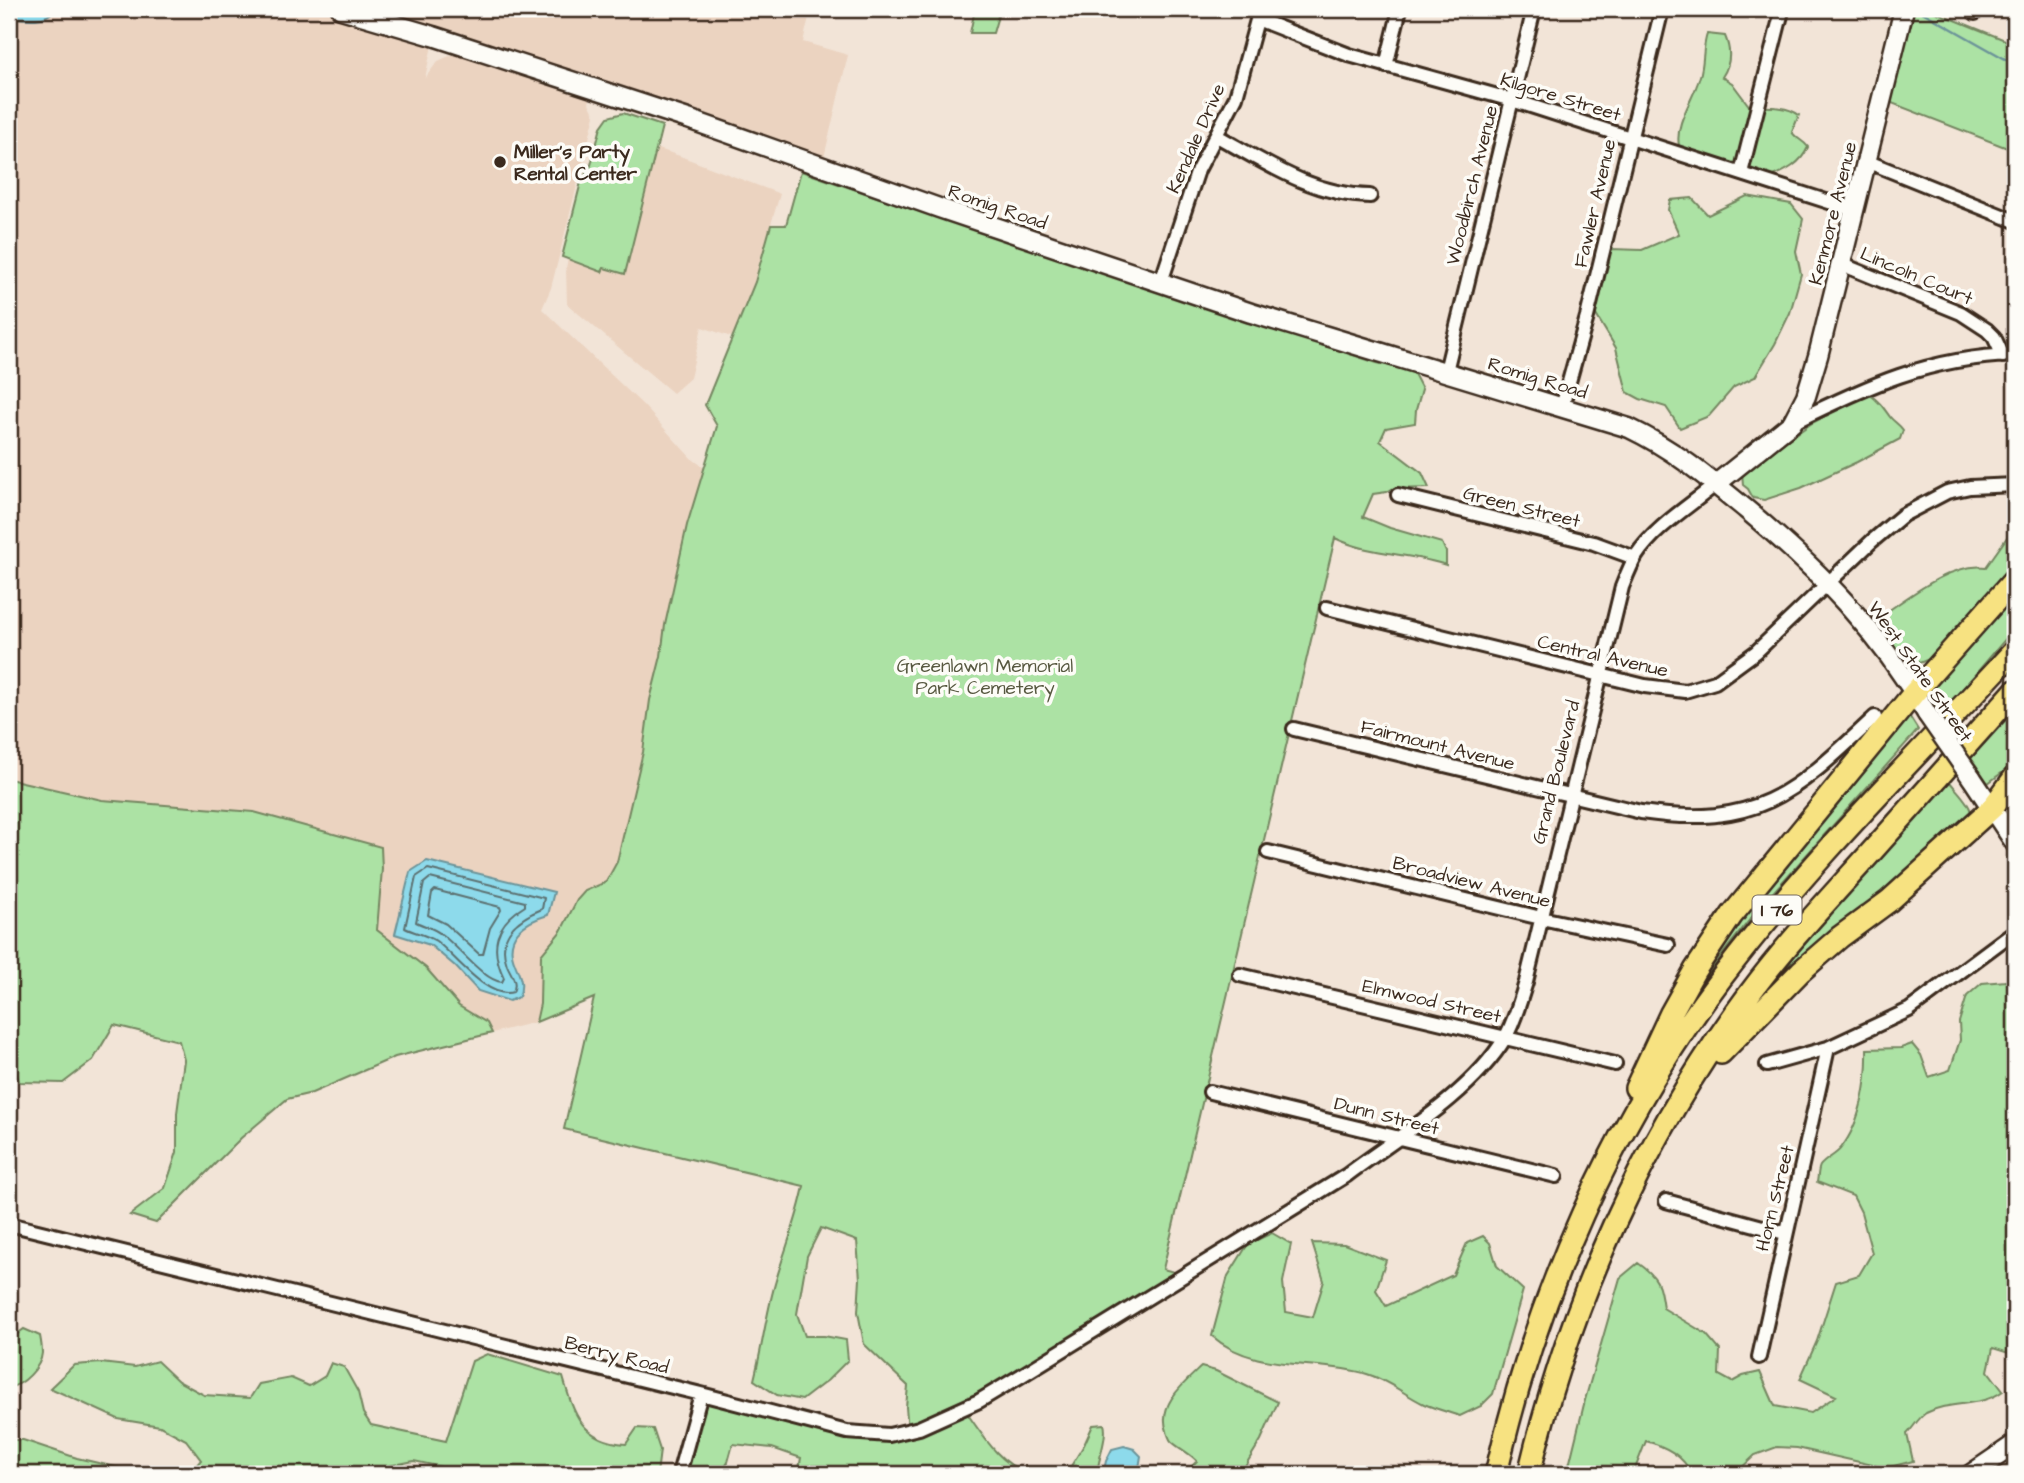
<svg xmlns="http://www.w3.org/2000/svg" width="2024" height="1483" font-family="'Architects Daughter',sans-serif">
  <rect width="100%" height="100%" fill="#f2e4d7"/>
  <filter id="ink" filterUnits="userSpaceOnUse"><feTurbulence type="fractalNoise" baseFrequency=".0143" numOctaves="2"/><feDisplacementMap in="SourceGraphic" scale="14" xChannelSelector="R" yChannelSelector="G"/><feConvolveMatrix kernelMatrix="1 2 1 2 8 2 1 2 1" color-interpolation-filters="sRGB"/></filter>
  <g filter="url(#ink)">
    <!-- built -->
    <path fill="#ebd3c0" fill-rule="evenodd" d="M9,9H811L803,42L848,55L822,166L593,89L589,103L595,115L551,288L542,309L644,406L691,458L705,468L688,523L665,625L661,656L650,700L643,752L617,862L606,882L585,891L577,900L561,931L541,955L540,1004L536,1022L492,1033L487,1023L459,1006L426,968L377,930L382,869L380,847L102,800L9,779ZM434,36L468,48L438,61L425,78Z
      M604,131L680,156L780,194L737,339L702,327L690,378L673,393L567,304L566,268L585,177Z"/>
    <!-- green -->
    <path fill="#ace2a4" stroke="#748661" stroke-width="2" d="M975,9H1000L993,33H970Z
      M1908,9H1928L2015,44V151L1884,100Z
      M1707,34L1725,36C1731,50 1731,64 1722,77L1732,83L1750,107C1765,107 1787,105 1799,115L1792,132C1796,139 1803,140 1808,147C1801,164 1786,171 1769,178L1679,146C1674,119 1699,94 1702,67C1704,54 1703,47 1707,34Z
      M623,113L662,126L625,274L604,268L602,272L562,257L581,182L591,165L601,127L608,117Z
      M801,171L947,221L1377,363L1412,370L1422,389L1416,410L1415,423L1386,428L1380,441L1422,473L1429,488L1392,489L1387,492L1373,494L1363,517L1390,528L1442,543L1446,552V565C1410,553 1369,555 1335,538L1163,1269L1185,1275L964,1409C982,1434 999,1465 1030,1474H798L801,1458L772,1448L733,1444L728,1462L721,1474H696L680,1470L701,1394L816,1425L908,1430L906,1407L908,1386L864,1344L858,1312L860,1279L857,1241L821,1228L807,1256L797,1314L805,1336H824L846,1340L848,1360L828,1380L802,1400L777,1395L754,1380C761,1352 765,1323 772,1295C781,1258 797,1223 804,1186L564,1129L594,998L536,1022L540,1004L541,955L561,931L577,900L585,891L606,882L617,862L643,752L650,700L661,656L665,625L687,525L717,426L705,405L755,282L771,225H786Z
      M1747,196L1791,204L1803,219L1796,251L1801,274L1790,313L1775,344L1755,377L1734,387L1709,416L1680,428L1666,407L1640,399L1627,392L1616,348L1593,310L1611,249L1642,250L1679,234L1668,210L1670,200L1692,198L1708,215Z
      M1869,394C1879,401 1883,407 1890,417C1894,422 1899,424 1903,430L1900,439L1857,462L1801,488L1764,500L1753,498L1748,489L1743,485L1742,472L1812,423Z
      M2015,526V567L1929,659L1917,664L1918,662C1896,657 1887,637 1873,621C1903,602 1950,561 1986,567Z
      M2015,588V628L1942,713L1932,699L1930,690Z
      M2015,710V763L1988,783L1971,758Z
      M1908,714L1918,730L1759,908L1725,951L1661,1040L1745,909Z
      M9,779L102,800L254,812L381,847L382,869L377,930L426,968L459,1006L487,1023L492,1033L395,1057L312,1093L287,1099L241,1138L156,1223L130,1215L165,1188L177,1152V1113L184,1060L179,1041L114,1025L93,1060L63,1083L19,1082L9,1044Z
      M1949,781C1958,792 1973,805 1972,820L1775,980L1797,951Z
      M2006,981L2015,991V1355L1993,1348L1988,1371L2003,1391C1980,1408 1951,1400 1926,1413C1919,1417 1913,1428 1907,1434L1913,1461L1886,1468L1797,1448L1777,1447L1755,1455L1735,1474H1692C1682,1455 1667,1447 1646,1441L1633,1474H1567L1585,1400L1620,1278L1638,1263C1658,1277 1660,1284 1663,1308L1706,1334L1720,1350L1719,1375L1732,1382L1743,1376L1760,1372L1775,1406L1811,1413L1836,1396L1800,1379L1817,1341L1836,1282L1859,1275L1872,1253L1861,1212L1853,1196L1817,1182C1818,1178 1818,1169 1820,1166C1825,1159 1836,1155 1841,1148C1861,1123 1868,1080 1867,1049L1901,1048L1912,1044L1921,1055L1929,1077L1950,1070L1960,1040L1959,1022L1967,996L1982,983Z
      M1272,1233L1291,1244L1283,1282L1286,1312L1313,1317L1324,1281L1312,1243L1344,1244L1386,1260L1376,1290L1386,1306L1453,1275L1467,1243L1483,1236L1490,1243L1497,1266L1523,1290L1493,1394L1481,1406L1460,1416C1448,1412 1436,1409 1424,1404C1405,1395 1388,1380 1367,1374C1317,1359 1254,1373 1212,1336L1228,1276L1248,1244Z
      M24,1329L40,1336C41,1341 42,1347 42,1353C41,1367 23,1386 9,1387V1340Z
      M487,1354L563,1377C574,1415 582,1441 626,1444L637,1428L653,1429L660,1450L657,1474H474L414,1461L388,1466L399,1474H189L201,1460L186,1440L160,1426L118,1419L50,1388L74,1365L101,1363L135,1367L157,1361L178,1381L204,1395L250,1398L259,1384L291,1378L309,1386L325,1376L331,1363L344,1367L358,1392L363,1413L371,1425L446,1441L472,1361Z
      M1201,1367L1216,1371L1278,1402L1261,1440L1240,1474H1147L1150,1472L1187,1471L1197,1461C1190,1453 1178,1448 1171,1441C1170,1440 1167,1433 1167,1431C1157,1405 1184,1383 1201,1367Z
      M1104,1424C1108,1436 1098,1460 1097,1474H1054L1071,1466L1084,1445L1093,1425Z
      M9,1440H23L77,1458L145,1474H9Z"/>
    <!-- water -->
    <path fill="#8ddaeb" stroke="#6c9499" stroke-width="2" d="M9,9H55C46,23 24,19 9,17Z
      M427,861L554,892L548,915C524,922 503,936 515,964C520,977 524,983 519,997L509,1001L478,991L455,966L430,945L395,934L410,872Z
      M1124,1446L1134,1449L1141,1456L1138,1474H1103L1106,1461L1112,1449Z"/>
    <g fill="none" stroke-linecap="round" stroke-linejoin="round">
      <!-- shore -->
      <path stroke="#5c7070" stroke-width="2" d="M428,869L544,898L542,909C517,919 496,935 507,965C511,975 518,981 513,992C487,1000 455,955 436,941C427,935 415,933 405,928L416,877Z
        M430,878L525,902V906C495,924 489,947 504,978L502,982C484,981 458,946 441,934C434,928 424,926 416,922L424,883Z
        M435,890L500,907L501,910L490,928L483,954H479L446,924L428,915L432,893Z"/>
      <!-- stream -->
      <path stroke="#6c9499" stroke-width="2.5" d="M1917,9L2007,60L2015,62"/>
      <defs>
        <path id="street" d="M1975,13V9
          M1257,19L1349,55L1512,100L1854,210
          M1386,66L1400,9
          M1217,136C1266,163 1313,195 1370,196
          M1866,161L2015,221
          M1741,173L1782,11
          M1841,264L1961,313L1987,330L1994,337L2003,356
          M1161,282L1198,170L1236,97L1260,9
          M1446,371L1534,9
          M1562,407L1587,317L1662,9
          M1792,423C1867,386 1929,357 2015,355
          M1398,495L1594,543L1635,558
          M1327,608L1645,686L1685,691L1715,682L1756,652L1872,541L1903,515L1947,492L1970,487L2015,485
          M1294,729L1641,812C1759,829 1794,793 1875,717
          M1268,852L1541,918L1668,945
          M1240,975L1615,1064
          M1767,1065L1828,1048L1909,1010L2015,931
          M1210,1092L1556,1176
          M1666,1201L1785,1233
          M9,1224L701,1394L847,1432L889,1435L919,1428L979,1401L1019,1377L1347,1175C1399,1136 1471,1094 1505,1038C1515,1021 1520,1001 1526,982L1622,587C1626,577 1630,566 1636,556C1655,527 1690,506 1716,484
          M1759,1357L1828,1048
          M679,1474L701,1394"/>
        <path id="secondary" d="M341,9L433,36L688,119L939,208L1251,313L1629,428C1675,450 1708,478 1747,510C1821,572 1878,630 1927,714
          M1716,484L1792,423L1806,396L1818,356L1904,9
          M1971,777L2015,843
          M1971,1474L2015,1444"/>
        <path id="highway" d="M1721,1053L1801,971L1840,937L1889,901L1992,808L2015,777
          M1636,1088L1671,1013L1695,970L1732,915L1914,693L2015,579
          M1496,1474C1536,1296 1612,1123 1722,977C1809,862 1917,756 2015,650
          M1529,1474C1570,1301 1644,1136 1750,993C1788,942 1832,896 1874,849C1921,796 1968,744 2015,691"/>
      </defs>
      <!-- street casing -->
      <use href="#street" stroke="#3b2a1e" stroke-width="18"/>
      <!-- secondary casing -->
      <use href="#secondary" stroke="#3b2a1e" stroke-width="23"/>
      <!-- highway casing -->
      <use href="#highway" stroke="#3b2a1e" stroke-width="26"/>
      <!-- street -->
      <use href="#street" stroke="#fdfcf7" stroke-width="12"/>
      <!-- secondary -->
      <use href="#secondary" stroke="#fdfcf7" stroke-width="18"/>
      <!-- highway -->
      <use href="#highway" stroke="#f7e281" stroke-width="21"/>
      <defs>
        <path id="secondary-bridge" d="M1927,714L1971,777"/>
      </defs>
      <!-- secondary-bridge casing -->
      <use href="#secondary-bridge" stroke="#3b2a1e" stroke-width="23" stroke-linecap="butt"/>
      <!-- secondary-bridge -->
      <use href="#secondary-bridge" stroke="#fdfcf7" stroke-width="18"/>
    </g>
  </g>
  <!-- markers -->
  <circle fill="#3b2a1e" stroke="#fdfcf7" stroke-width="2.5" cx="500" cy="162" r="7"/>
  <g text-anchor="middle" stroke-width="7" stroke-linejoin="round" paint-order="stroke">
    <!-- shield labels -->
    <rect fill="#fdfcf7" stroke="#75695f" stroke-width="2" x="1752.5" y="895.5" width="49" height="29" rx="5"/>
    <g font-size="18" font-weight="bold" fill="#3b2a1e">
      <text x="1777" y="916">I 76</text>
    </g>
    <!-- street labels -->
    <g font-size="19" fill="#3b2a1e" stroke="#fdfcf7">
      <text transform="translate(1561 96) rotate(17)" y="7">Kilgore Street</text>
      <text transform="translate(1195 138) rotate(-66)" y="7">Kendale Drive</text>
      <text transform="translate(1471 185) rotate(-76)" y="7">Woodbirch Avenue</text>
      <text transform="translate(1594 203) rotate(-77)" y="7">Fawler Avenue</text>
      <text transform="translate(998 206) rotate(19)" y="7">Romig Road</text>
      <text transform="translate(1832 213) rotate(-76)" y="7">Kenmore Avenue</text>
      <text transform="translate(1917 275) rotate(23)" y="7">Lincoln Court</text>
      <text transform="translate(1538 377) rotate(17)" y="7">Romig Road</text>
      <text transform="translate(1522 506) rotate(14)" y="7">Green Street</text>
      <text transform="translate(1603 655) rotate(13)" y="7">Central Avenue</text>
      <text transform="translate(1921 671) rotate(55)" y="7">West State Street</text>
      <text transform="translate(1438 744) rotate(14)" y="7">Fairmount Avenue</text>
      <text transform="translate(1555 772) rotate(-76)" y="7">Grand Boulevard</text>
      <text transform="translate(1472 881) rotate(14)" y="7">Broadview Avenue</text>
      <text transform="translate(1432 1000) rotate(13)" y="7">Elmwood Street</text>
      <text transform="translate(1387 1115) rotate(14)" y="7">Dunn Street</text>
      <text transform="translate(1774 1198) rotate(-76)" y="7">Horn Street</text>
      <text transform="translate(617 1354) rotate(14)" y="7">Berry Road</text>
    </g>
    <!-- poi labels -->
    <g font-size="19" font-weight="bold" fill="#3b2a1e" stroke="#fdfcf7" text-anchor="start">
      <text x="514" y="158">Miller's Party<tspan x="514" dy="22">Rental Center</tspan></text>
    </g>
    <!-- park labels -->
    <g font-size="19" fill="#575840" stroke="#fdfcf7">
      <text x="985" y="672">Greenlawn Memorial<tspan x="985" dy="22">Park Cemetery</tspan></text>
    </g>
  </g>
  <!-- margin -->
  <rect width="2024" height="1483" fill="none" stroke="#fdfcf7" stroke-width="35"/>
  <rect x="18" y="18" width="1989" height="1448" fill="none" stroke="#3b2a1e" stroke-width="2.5" filter="url(#ink)"/>
</svg>
